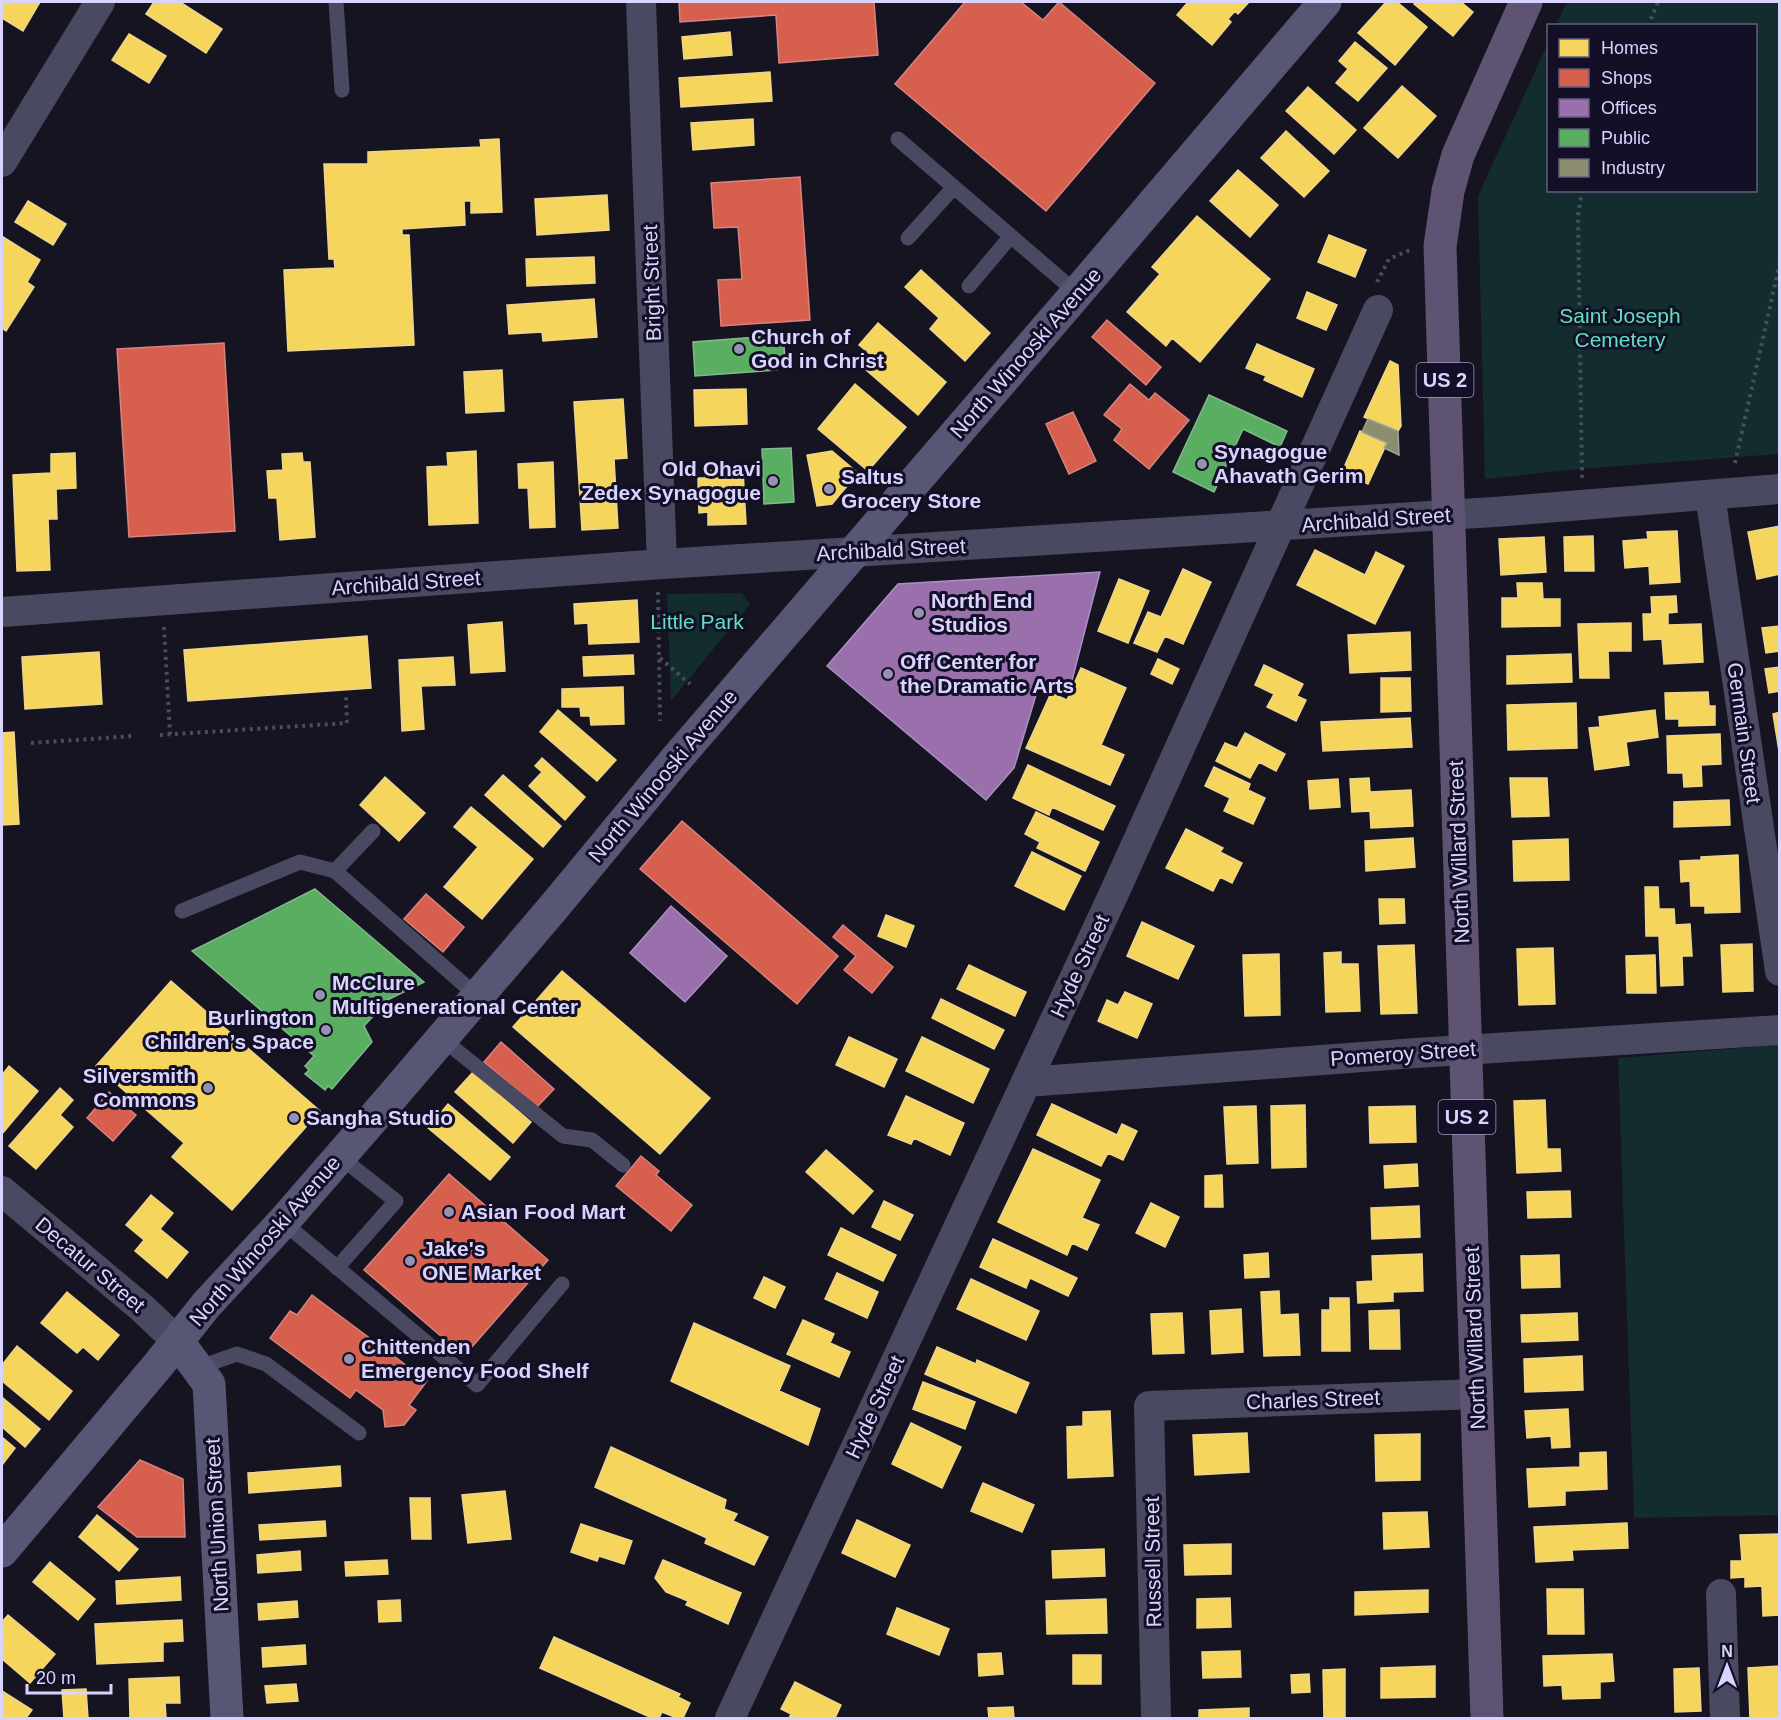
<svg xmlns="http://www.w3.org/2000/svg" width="1781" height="1720" font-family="Helvetica,sans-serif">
  <rect width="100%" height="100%" fill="#161421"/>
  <!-- green -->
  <path fill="#132c2d" d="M1567,2H1779V454L1579,469L1485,479L1478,196L1548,43V190H1756V26L1556,25Z
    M742,593L750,604L671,701L667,594Z
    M1779,1045V1515L1634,1518L1618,1058Z"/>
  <!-- homes -->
  <path fill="#f6d55c" stroke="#edd58d" stroke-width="1.5" d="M2,2H40L23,31L2,18Z
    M154,2H180L222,29L206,53L146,14Z
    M1188,2H1249L1238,14L1235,11L1228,19L1231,22L1212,45L1177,15Z
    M1386,2H1397L1427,27L1395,65L1358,33Z
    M1416,2H1461L1473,12L1453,36L1414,4Z
    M730,32L732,55L684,59L682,37Z
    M129,34L166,56L149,83L112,60Z
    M1355,42L1387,68L1358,101L1336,83L1348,69L1339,61Z
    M770,72L772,101L681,107L679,78Z
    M1402,86L1436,116L1398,158L1364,128Z
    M1308,87L1356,130L1334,154L1286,111Z
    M753,119L754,145L693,150L691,123Z
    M1286,131L1329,171L1304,197L1261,158Z
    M499,139L502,212L471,213V201H464L465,225L402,229V235H409L414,345L288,351L284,270L335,268L334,259H329L324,164H368V152L481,147L480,140Z
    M1238,170L1278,205L1250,237L1210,201Z
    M607,195L609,230L537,235L535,199Z
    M28,201L66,224L53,245L15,222Z
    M1197,216L1270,279L1200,362L1172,338L1166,346L1127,312L1160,274L1152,267Z
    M1329,235L1366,250L1355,277L1318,262Z
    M3,237L40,260L27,282L34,287L6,331L2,328V240Z
    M594,257L595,283L527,286L526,259Z
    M921,270L990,333L965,361L930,329L939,318L905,287Z
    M1307,292L1337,305L1326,330L1297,318Z
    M594,299L597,337L543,341L542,332L509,334L507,305Z
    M878,323L946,382L918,415L866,370L876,359L859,345Z
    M1257,344L1314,369L1302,397L1264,380L1266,376L1246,368Z
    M1390,361L1398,365L1401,426L1398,431L1364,417Z
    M502,370L504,411L466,413L464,372Z
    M855,384L906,427L868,471L818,429Z
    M746,389L747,424L695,426L694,390Z
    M623,399L627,458L614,459L618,528L582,530L574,402Z
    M1360,431L1387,443L1368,484L1342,472Z
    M476,451L478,523L429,525L427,467L448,466L447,453Z
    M832,451L858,473L832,504L817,506L807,455Z
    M75,453L76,488L56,489L57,519H48L50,570L17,571L13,475L51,473V454Z
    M302,453L303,462H310L315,537L280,540L277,498H269L267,471L283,470L282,454Z
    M553,462L555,527L530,528L528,488H519L518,464Z
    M743,470L746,524L708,525V512L699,513L698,478H705V471Z
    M1780,526V574L1757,579L1748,532Z
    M1677,531L1680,582L1650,584L1649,566L1625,568L1623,541L1648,539L1647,532Z
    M1593,536L1594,571H1565L1564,537Z
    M1544,537L1546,572L1501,575L1499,539Z
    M1315,550L1365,575L1376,552L1404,566L1375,624L1297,585Z
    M1183,569L1211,582L1183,644L1165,636L1157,652L1134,643L1148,612L1161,617Z
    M1119,579L1149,591L1128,643L1098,631Z
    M1517,583H1542L1543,599H1560V626L1502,627V598H1518Z
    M1676,596L1677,612L1668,613V625L1701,624L1703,662L1664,664L1662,639L1644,640L1643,614H1652L1651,597Z
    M637,600L639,642L589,644L588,623L575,624L574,604Z
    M502,622L505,671L471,673L468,625Z
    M1631,623V651H1608L1609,678H1580L1578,624Z
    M1780,626V651L1766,653L1762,628Z
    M1410,632L1411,670L1350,673L1348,635Z
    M367,636L371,688L188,701L184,650Z
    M99,652L102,704L25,709L22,657Z
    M1571,654L1572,682L1507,684V656Z
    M633,655L634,674L584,676L583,657Z
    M453,657L455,685L421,686L424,729L402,731L399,660Z
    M1158,659L1179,669L1172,684L1151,674Z
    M1264,665L1303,684L1297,696L1306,700L1296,721L1267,707L1274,694L1255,685Z
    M1780,667V691L1769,693L1765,669Z
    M1081,668L1126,688L1101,745L1124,755L1110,785L1026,748L1051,693L1067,700Z
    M1381,678H1410L1411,711L1381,712Z
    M623,687L624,724L591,725L590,716H581L580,707H562V689Z
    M1708,692L1709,706H1715V725L1679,726V719H1666L1665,693Z
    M1576,703L1577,748L1508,750L1507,705Z
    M558,710L616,760L597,781L540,732Z
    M1655,710L1658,737L1626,742L1629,765L1595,770L1589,728L1600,727L1599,717Z
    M1780,712V751H1779L1773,714Z
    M1410,718L1412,747L1323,751L1321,722Z
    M14,732L19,824L2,825V733Z
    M1245,733L1285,754L1276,771L1259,762L1250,778L1216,761L1225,743L1237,748Z
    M1720,734L1721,764L1701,765L1702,786L1684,787L1683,773H1668L1667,736Z
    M542,758L585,797L565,820L529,786L542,772L535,766Z
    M1028,765L1115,806L1103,830L1052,807L1049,815L1013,798Z
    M1214,767L1250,784L1248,790L1265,798L1253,824L1224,811L1230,798L1205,786Z
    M503,775L561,826L543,847L485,795Z
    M385,777L425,813L399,841L360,805Z
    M1369,778L1370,792L1411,790L1413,826L1371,828L1370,811L1352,812L1350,779Z
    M1510,778H1547L1549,816L1512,817Z
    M1338,779L1340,807L1310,809L1308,781Z
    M1729,800L1730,825L1674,827V802Z
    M471,807L533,859L482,919L444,887L478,847L454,827Z
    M1036,812L1099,842L1085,871L1037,848L1040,842L1025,834Z
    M1186,829L1223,848L1220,852L1242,863L1232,883L1220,877L1213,891L1166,868Z
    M1413,838L1415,867L1366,871L1365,841Z
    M1568,839L1569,880L1514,881L1513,841Z
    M1032,852L1081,876L1064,910L1015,886Z
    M1738,855L1740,912L1705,913V906H1691L1690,881L1681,882L1680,861L1701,860V857Z
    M1645,887H1658L1659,909H1674L1675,925L1690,924L1692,956H1682L1683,985L1661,986L1659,936H1646Z
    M1379,899H1404L1405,923L1380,924Z
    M886,915L914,926L906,947L878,936Z
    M1142,922L1194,946L1178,979L1127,956Z
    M1752,944L1753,991L1723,992L1721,945Z
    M1414,945L1417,1013L1381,1014L1378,946Z
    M1553,948L1555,1004L1519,1005L1517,949Z
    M1341,952V964H1358L1360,1011L1326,1012L1324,953Z
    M1279,954L1280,1015L1245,1016L1243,955Z
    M1655,955L1656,993H1627L1626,956Z
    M969,965L1026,992L1015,1016L957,989Z
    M562,971L710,1098L660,1154L513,1027Z
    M171,981L320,1111L232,1210L172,1157L184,1143L96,1066Z
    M1125,992L1152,1004L1137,1038L1098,1021L1107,1000L1118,1005Z
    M941,999L1004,1030L994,1049L932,1018Z
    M849,1037L897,1059L884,1087L836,1065Z
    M922,1037L989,1069L973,1103L906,1071Z
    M9,1066L38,1091L2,1134V1075Z
    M473,1072L531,1122L513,1143L455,1092Z
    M60,1088L73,1100L60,1115L73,1127L36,1169L9,1146Z
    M906,1096L964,1123L950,1155L914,1138L911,1144L888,1135Z
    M1545,1100L1547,1149H1560L1561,1171L1517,1173L1514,1101Z
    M448,1104L510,1157L490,1180L428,1128Z
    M1052,1104L1117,1135L1122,1124L1137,1131L1123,1160L1108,1153L1101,1166L1037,1135Z
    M1305,1105L1306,1167L1272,1168L1271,1106Z
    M1256,1106L1258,1163L1227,1164L1224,1107Z
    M1415,1106L1416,1142L1370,1143L1369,1107Z
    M1033,1149L1100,1180L1082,1218L1099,1225L1087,1250L1072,1243L1067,1255L998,1222Z
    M826,1150L873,1191L853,1214L806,1172Z
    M1417,1164L1418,1186L1385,1188L1384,1166Z
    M1222,1175L1223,1207H1205V1176Z
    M1570,1191L1571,1217L1528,1218L1527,1192Z
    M151,1195L173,1213L160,1229L188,1252L167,1278L135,1251L144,1240L126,1225Z
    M884,1201L913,1215L900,1240L872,1227Z
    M1151,1203L1179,1217L1165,1247L1136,1233Z
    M1419,1206L1420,1237L1372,1239L1371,1208Z
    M841,1228L896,1255L883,1281L828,1255Z
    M993,1239L1077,1278L1068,1296L1030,1278L1026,1288L980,1267Z
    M1268,1253L1269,1277L1245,1278L1244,1255Z
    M1422,1254L1423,1291L1393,1292V1301L1358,1303L1357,1282L1373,1281L1372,1256Z
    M1559,1255L1560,1287L1522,1288L1521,1256Z
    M837,1273L878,1292L867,1318L825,1299Z
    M764,1277L785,1287L775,1308L754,1298Z
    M971,1279L1039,1311L1026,1340L957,1309Z
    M1279,1291L1280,1315L1298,1314L1300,1355L1264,1356L1261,1292Z
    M67,1292L119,1335L98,1360L83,1347L77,1353L41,1323Z
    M1330,1298H1349L1350,1351H1322V1310H1330Z
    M1241,1309L1243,1352L1212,1354L1210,1311Z
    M1399,1310L1400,1349H1370L1369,1311Z
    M1182,1313L1184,1353L1153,1354L1151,1314Z
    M1577,1313L1578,1340L1522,1342L1521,1315Z
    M803,1320L834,1334L830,1343L850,1352L839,1377L787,1354Z
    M694,1323L790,1366L779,1391L820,1409L808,1445L671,1381Z
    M17,1346L72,1391L49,1420L2,1381V1365Z
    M937,1347L976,1364L977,1360L1029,1383L1016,1413L925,1374Z
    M1582,1356L1583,1390L1525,1392L1524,1359Z
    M923,1382L975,1402L965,1429L913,1409Z
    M3,1398L40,1429L25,1447L2,1427Z
    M1568,1409L1570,1447L1552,1448L1551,1436L1527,1438L1525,1411Z
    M1110,1411L1113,1476L1068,1478L1067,1427L1083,1426V1412Z
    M911,1423L961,1447L942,1488L892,1464Z
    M1247,1433L1249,1472L1195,1475L1193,1435Z
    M1420,1434V1480L1376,1481L1375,1435Z
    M2,1437L15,1448L2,1465Z
    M611,1447L726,1500L724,1509L737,1514L733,1521L768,1537L754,1565L705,1543L707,1538L595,1487Z
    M1606,1452L1607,1489L1565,1491V1505L1529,1507L1527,1469L1580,1467V1453Z
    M340,1466L341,1486L249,1493L248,1473Z
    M983,1483L1034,1505L1022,1532L971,1511Z
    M505,1491L511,1539L468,1543L462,1495Z
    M410,1498H430L431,1539H412Z
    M1427,1512L1429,1547L1384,1549L1383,1513Z
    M97,1515L138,1549L119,1571L79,1537Z
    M857,1520L910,1545L895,1577L842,1553Z
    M325,1521L326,1536L260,1540L259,1525Z
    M1627,1523L1628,1548L1572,1550L1573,1560L1536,1562L1534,1527Z
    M581,1524L632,1541L624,1564L599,1556L597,1561L571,1552Z
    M1780,1534V1615L1763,1616L1762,1586L1745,1587V1577L1731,1578V1561H1742L1740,1535Z
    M1231,1544V1574L1185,1575L1184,1545Z
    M1104,1549L1105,1576L1053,1578L1052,1551Z
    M300,1551L301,1570L258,1573L257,1555Z
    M387,1560L388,1574L346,1576L345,1562Z
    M663,1560L741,1593L728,1624L686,1605L688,1601L666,1592L655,1578Z
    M50,1562L95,1599L78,1620L33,1582Z
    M180,1577L181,1600L117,1604L116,1581Z
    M1547,1589H1583L1584,1634H1548Z
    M1428,1590V1612L1355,1615V1592Z
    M1230,1598L1231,1627L1197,1628V1599Z
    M1106,1599L1107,1633L1047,1634L1046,1601Z
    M400,1600L401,1621L379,1622L378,1601Z
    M297,1601L298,1617L259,1620L258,1604Z
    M897,1608L949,1629L939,1655L887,1634Z
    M8,1615L55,1654L30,1683L2,1659V1650L4,1647L2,1645V1622Z
    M182,1620L183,1641L163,1642V1661L97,1664L95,1624Z
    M554,1637L680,1694L678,1697L690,1703L683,1718H677L662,1712L659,1718H652L540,1668Z
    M305,1645L306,1664L263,1667L262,1648Z
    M1240,1651L1241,1677L1203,1678L1202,1652Z
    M1001,1653L1003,1674L979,1676L978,1654Z
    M1612,1654L1614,1681L1600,1682V1698L1563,1699L1562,1685L1544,1686L1543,1656Z
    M1073,1655H1101V1684H1073Z
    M1435,1666V1697L1381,1698V1668Z
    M1780,1666V1718H1750L1748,1668Z
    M1699,1668L1701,1711L1675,1712L1674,1669Z
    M1345,1669V1718H1324L1323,1670Z
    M1309,1674L1310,1692L1292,1693L1291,1675Z
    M179,1677L180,1703H165L166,1717L130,1718L129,1679Z
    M795,1682L841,1705L835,1718H789L791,1714L781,1709Z
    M296,1684L298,1701L267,1703L265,1686Z
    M86,1689L88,1718H64L62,1690Z
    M2,1691L32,1710L26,1718H2Z
    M1013,1707L1014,1718H989L988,1708Z
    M1249,1708V1718H1199V1710Z"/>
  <!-- shops -->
  <path fill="#d6604d" stroke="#d78382" stroke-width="1.5" d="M679,2H874L878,55L779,63L776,15L680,22Z
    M965,2H1021L1043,20L1059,2L1155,83L1046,211L895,84Z
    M800,177L810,320L721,326L718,280L742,279L738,227L714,228L711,183Z
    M1107,320L1161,367L1146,385L1092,337Z
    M224,343L235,531L129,537L117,349Z
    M1130,384L1149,400L1155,393L1189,420L1149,469L1114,440L1122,429L1104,415Z
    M1073,412L1096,461L1069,474L1046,424Z
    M682,821L838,956L797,1004L640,869Z
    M426,894L464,927L443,952L404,919Z
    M843,925L893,967L872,993L844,970L856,956L833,937Z
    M501,1042L554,1089L537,1107L484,1062Z
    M109,1092L136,1115L113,1141L87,1118Z
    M641,1156L659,1171L656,1175L692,1205L671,1231L616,1186Z
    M449,1174L548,1260L464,1356L364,1270Z
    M312,1295L427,1381L409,1405L416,1410L404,1425L385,1427L383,1410L356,1390L350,1398L270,1338L290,1311L297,1315Z
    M140,1460L183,1479L185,1537H137L98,1507Z"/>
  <!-- offices -->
  <path fill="#9970ab" stroke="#ac8ec4" stroke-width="1.5" d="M1100,572L1069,692L1039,685L1014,768L986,800L827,666L898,584Z
    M671,906L727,956L685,1002L630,953Z"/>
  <!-- public -->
  <path fill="#5aae61" stroke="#80b990" stroke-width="1.5" d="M783,335L785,357H776L777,370L695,376L693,342Z
    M1209,395L1287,431L1280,447L1243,429L1214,492L1173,472Z
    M791,448L794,502L764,504L762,449Z
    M315,889L424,982L371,1008L376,1013L364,1026L372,1042L332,1089L328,1086L325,1090L305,1074L309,1070L305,1066L314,1056L192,951Z"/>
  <!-- industry -->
  <path fill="#8c8c6e" stroke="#a3a29a" stroke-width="1.5" d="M1368,419L1398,431L1399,455L1384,448L1387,443L1362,432Z"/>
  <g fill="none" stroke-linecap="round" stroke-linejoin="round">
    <!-- path -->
    <path stroke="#44505f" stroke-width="4" stroke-dasharray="3 4.5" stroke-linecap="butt" d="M1648,26L1658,2
      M1582,190L1578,216L1582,478
      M1377,282L1389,259L1410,250
      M1735,463L1780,262
      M658,592L660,721
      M164,627L170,734
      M660,658L690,684
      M160,735L347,723L346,696
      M31,743L133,736"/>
    <!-- lane -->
    <path stroke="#4a4962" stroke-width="15" d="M336,2L342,90
      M898,139L1077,293
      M908,238L954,187
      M969,286L1011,236
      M373,831L335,871L477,996
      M182,911L300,862L335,871
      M441,1038L563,1136L592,1140L623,1165
      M283,1222L477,1385L562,1284
      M337,1268L396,1201L339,1156
      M197,1368L237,1354L266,1364L359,1433"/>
    <!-- street -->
    <path stroke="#4a4962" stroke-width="30" d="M641,2L662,564
      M2,162L100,2
      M1710,495L1780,971
      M2,612L662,564L1494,512L1780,489
      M1026,1082L1416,1053L1780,1030
      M2,1191L142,1308L178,1342
      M1721,1594L1725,1718
      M730,1718L1115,891L1378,310
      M1156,1718L1149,1406L1477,1394"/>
    <!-- secondary -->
    <path stroke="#575674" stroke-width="33" d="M178,1342L209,1384L227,1718
      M2,1551L159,1364L206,1305L283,1222L396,1092L553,908L677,758L1077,293L1325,2"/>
    <!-- primary -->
    <path stroke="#5e5373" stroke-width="33" d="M1487,1718L1440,246L1448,191L1458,155L1526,2"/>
  </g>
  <!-- markers -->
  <g fill="#9591b1" stroke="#130f26" stroke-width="2">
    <circle cx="739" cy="349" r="6"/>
    <circle cx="1202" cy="464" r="6"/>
    <circle cx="773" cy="481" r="6"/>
    <circle cx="829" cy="489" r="6"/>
    <circle cx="919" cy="613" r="6"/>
    <circle cx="888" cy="674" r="6"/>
    <circle cx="320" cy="995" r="6"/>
    <circle cx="326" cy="1030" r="6"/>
    <circle cx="208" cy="1088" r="6"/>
    <circle cx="294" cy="1118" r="6"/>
    <circle cx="449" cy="1212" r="6"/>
    <circle cx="410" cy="1261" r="6"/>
    <circle cx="349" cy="1359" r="6"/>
  </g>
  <g text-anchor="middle" stroke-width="6" stroke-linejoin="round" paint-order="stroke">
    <!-- shield labels -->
    <g fill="#130f26" stroke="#9e99be" stroke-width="1.5">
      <rect x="1416.5" y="363" width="57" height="34" rx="4.5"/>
      <rect x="1438.5" y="1100" width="57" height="34" rx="4.5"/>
    </g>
    <g font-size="20" font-weight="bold" fill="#d9d4ff">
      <text x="1445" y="387">US 2</text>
      <text x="1467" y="1124">US 2</text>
    </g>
    <!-- street labels -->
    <g font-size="21" fill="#d9d4ff" stroke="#130f26">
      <text transform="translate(652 283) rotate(-92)" y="7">Bright Street</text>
      <text transform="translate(1026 353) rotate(-49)" y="7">North Winooski Avenue</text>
      <text transform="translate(1376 520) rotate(-4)" y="7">Archibald Street</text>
      <text transform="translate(891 550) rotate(-3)" y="7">Archibald Street</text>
      <text transform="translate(406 583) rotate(-4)" y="7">Archibald Street</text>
      <text transform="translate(1744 733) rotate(82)" y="7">Germain Street</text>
      <text transform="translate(663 776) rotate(-50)" y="7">North Winooski Avenue</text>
      <text transform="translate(1459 852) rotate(-92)" y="7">North Willard Street</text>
      <text transform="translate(1080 966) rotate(-65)" y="7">Hyde Street</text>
      <text transform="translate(1403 1054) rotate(-4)" y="7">Pomeroy Street</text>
      <text transform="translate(265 1241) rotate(-49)" y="7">North Winooski Avenue</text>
      <text transform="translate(90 1265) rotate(40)" y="7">Decatur Street</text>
      <text transform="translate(1475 1338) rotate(-92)" y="7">North Willard Street</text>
      <text transform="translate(1313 1400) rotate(-2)" y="7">Charles Street</text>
      <text transform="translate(875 1407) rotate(-65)" y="7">Hyde Street</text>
      <text transform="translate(217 1525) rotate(-93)" y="7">North Union Street</text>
      <text transform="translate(1153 1562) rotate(-91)" y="7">Russell Street</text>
    </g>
    <!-- park labels -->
    <g font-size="21" fill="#5fe0c0" stroke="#130f26">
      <text x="1620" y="323">Saint Joseph<tspan x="1620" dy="24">Cemetery</tspan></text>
      <text x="697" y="629">Little Park</text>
    </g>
    <!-- poi labels -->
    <g font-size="21" font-weight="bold" fill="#d9d4ff" stroke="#130f26" text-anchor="start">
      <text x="751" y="344">Church of<tspan x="751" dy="24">God in Christ</tspan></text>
      <text x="1214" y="459">Synagogue<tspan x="1214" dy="24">Ahavath Gerim</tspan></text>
      <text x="761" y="476" text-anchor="end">Old Ohavi<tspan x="761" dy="24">Zedex Synagogue</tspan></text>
      <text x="841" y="484">Saltus<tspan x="841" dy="24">Grocery Store</tspan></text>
      <text x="931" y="608">North End<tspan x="931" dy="24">Studios</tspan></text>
      <text x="900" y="669">Off Center for<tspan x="900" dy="24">the Dramatic Arts</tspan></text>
      <text x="332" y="990">McClure<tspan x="332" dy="24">Multigenerational Center</tspan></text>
      <text x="314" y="1025" text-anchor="end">Burlington<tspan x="314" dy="24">Children’s Space</tspan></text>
      <text x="196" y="1083" text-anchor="end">Silversmith<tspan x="196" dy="24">Commons</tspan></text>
      <text x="306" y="1125">Sangha Studio</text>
      <text x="461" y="1219">Asian Food Mart</text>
      <text x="422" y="1256">Jake's<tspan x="422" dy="24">ONE Market</tspan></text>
      <text x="361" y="1354">Chittenden<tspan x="361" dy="24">Emergency Food Shelf</tspan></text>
    </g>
  </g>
  <!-- border -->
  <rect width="1781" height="1720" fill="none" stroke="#d9d4ff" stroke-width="6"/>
  <!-- legend -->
  <rect x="1547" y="24" width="210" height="168" fill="#130f26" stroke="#625e7d" stroke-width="1.5"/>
  <rect x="1559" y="39" width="30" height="18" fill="#f6d55c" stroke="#625e7d" stroke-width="1.5"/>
  <text x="1601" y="54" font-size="18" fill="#d9d4ff">Homes</text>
  <rect x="1559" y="69" width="30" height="18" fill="#d6604d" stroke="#625e7d" stroke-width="1.5"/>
  <text x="1601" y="84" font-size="18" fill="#d9d4ff">Shops</text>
  <rect x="1559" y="99" width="30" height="18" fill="#9970ab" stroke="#625e7d" stroke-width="1.5"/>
  <text x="1601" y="114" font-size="18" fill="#d9d4ff">Offices</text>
  <rect x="1559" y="129" width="30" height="18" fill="#5aae61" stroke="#625e7d" stroke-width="1.5"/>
  <text x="1601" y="144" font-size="18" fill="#d9d4ff">Public</text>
  <rect x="1559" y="159" width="30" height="18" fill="#8c8c6e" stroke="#625e7d" stroke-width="1.5"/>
  <text x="1601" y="174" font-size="18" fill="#d9d4ff">Industry</text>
  <!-- north arrow -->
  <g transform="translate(1727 1666)" stroke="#130f26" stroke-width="4.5" paint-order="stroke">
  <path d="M0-4.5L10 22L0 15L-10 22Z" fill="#d9d4ff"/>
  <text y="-9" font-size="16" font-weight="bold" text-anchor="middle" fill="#d9d4ff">N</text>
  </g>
  <!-- scale -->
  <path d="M27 1684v9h84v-9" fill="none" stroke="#d9d4ff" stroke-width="3"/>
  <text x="36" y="1684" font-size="18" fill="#d9d4ff" stroke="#130f26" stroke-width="4.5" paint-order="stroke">20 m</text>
</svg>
